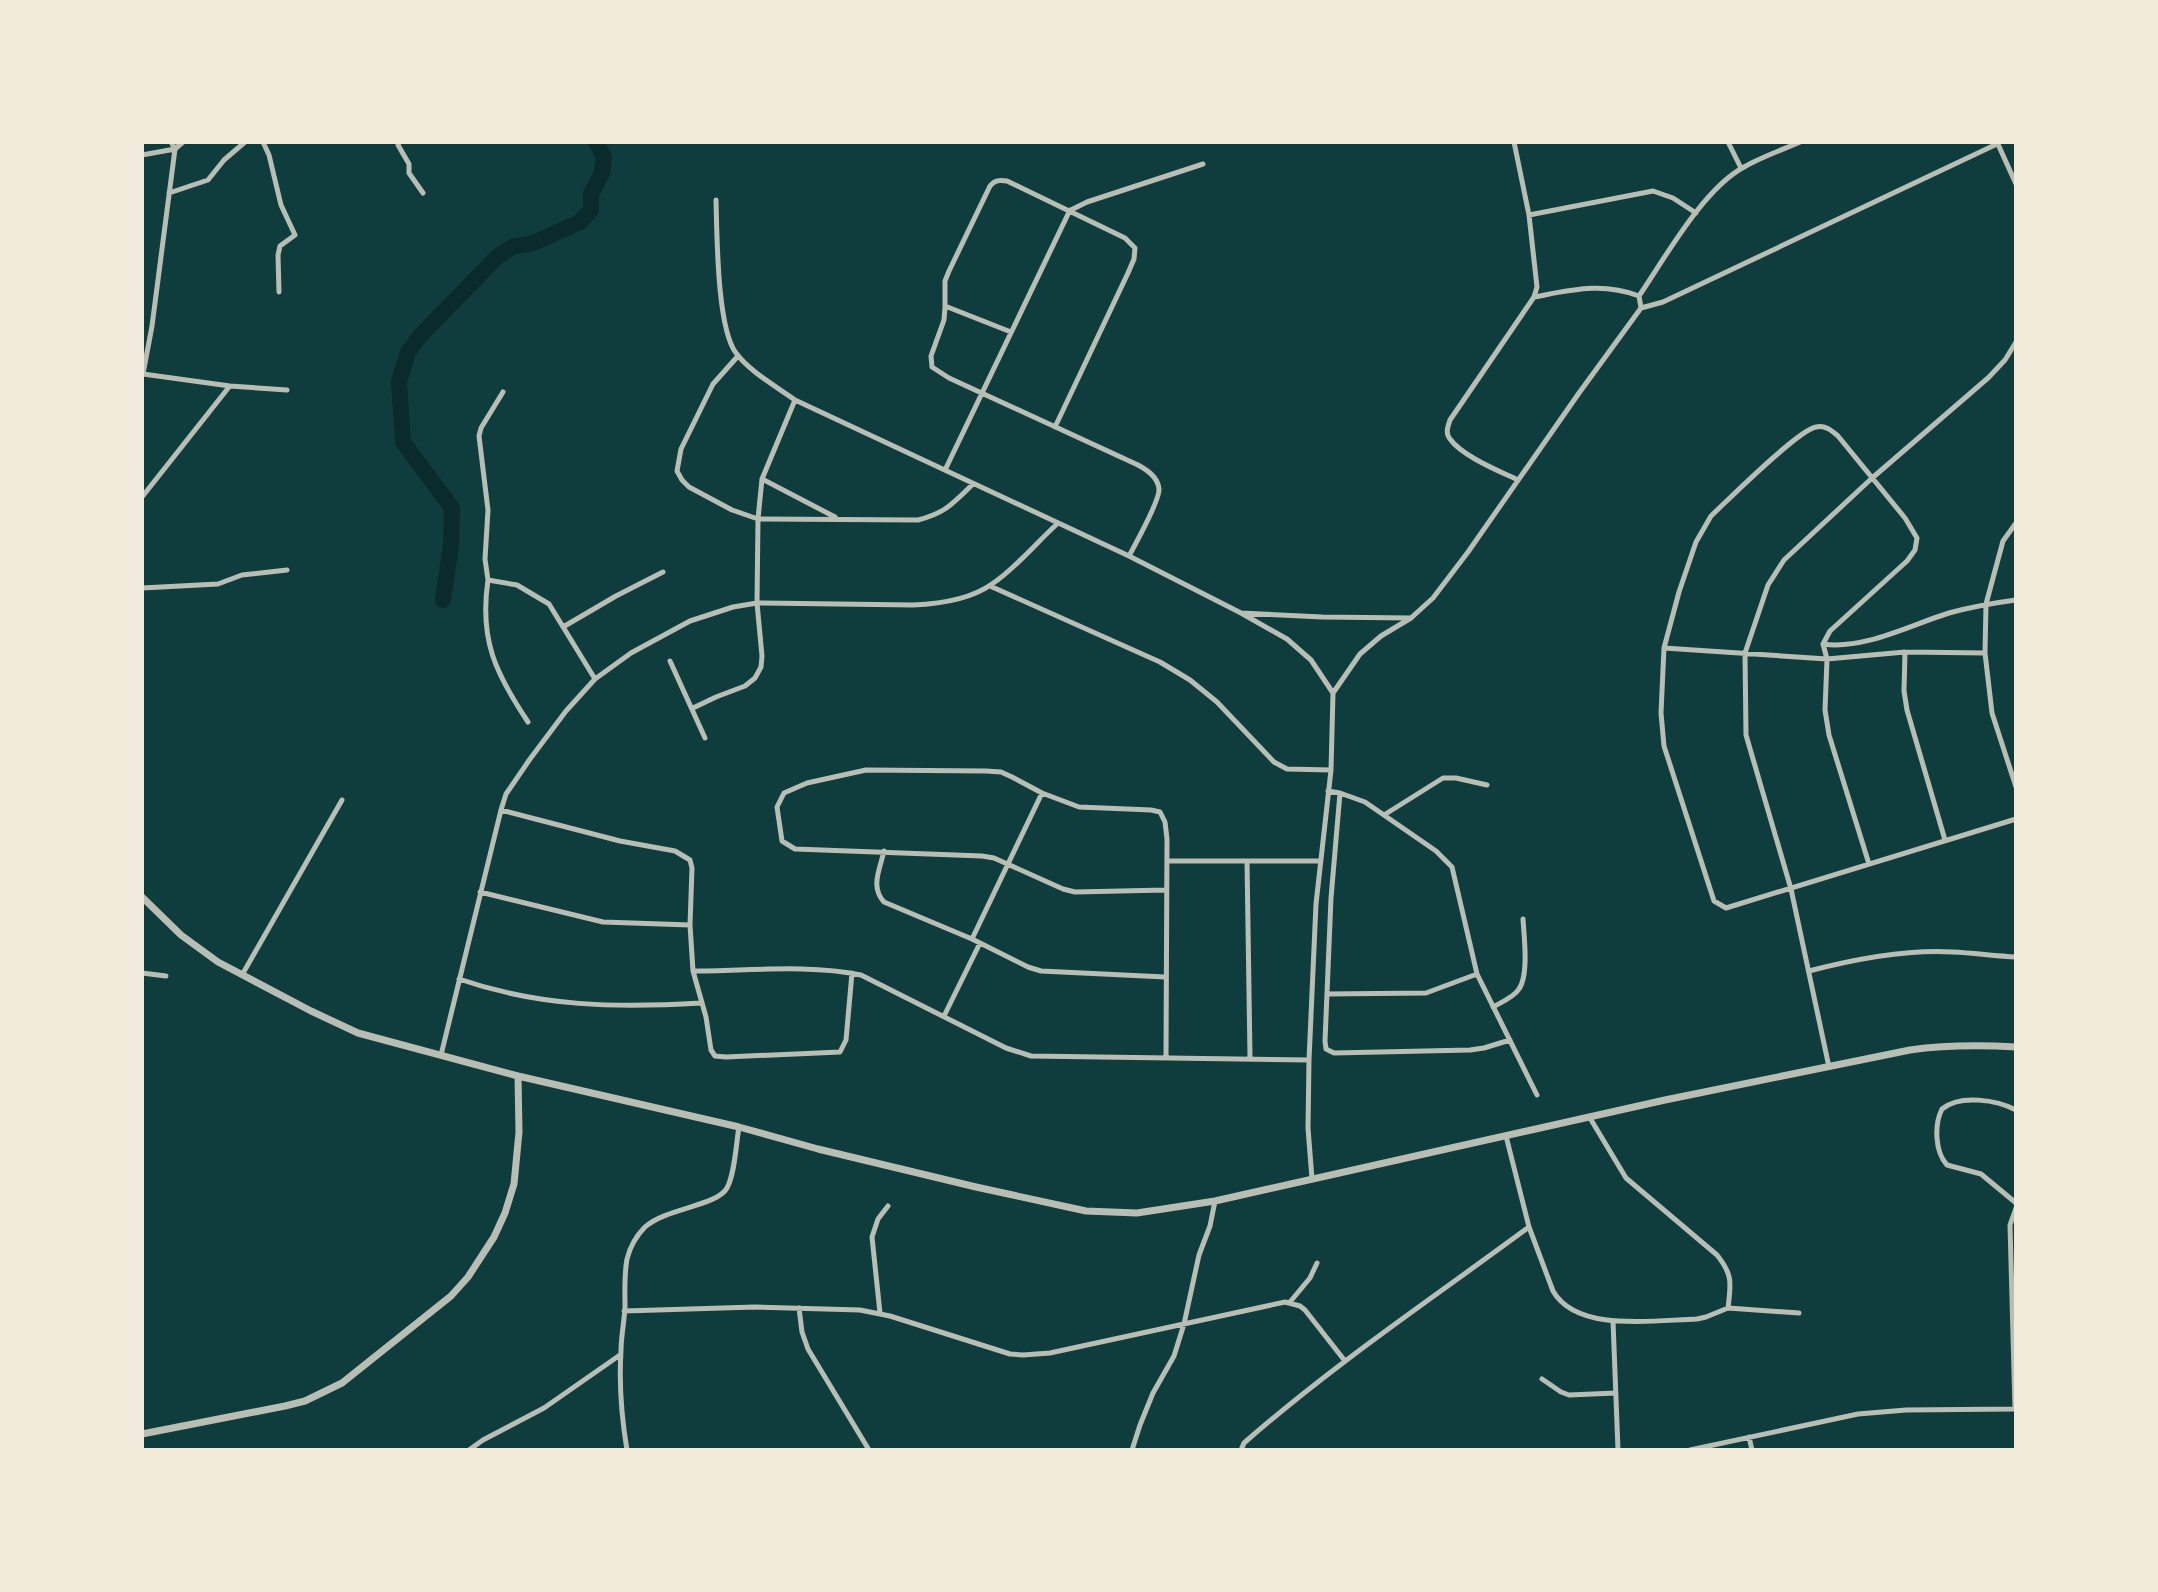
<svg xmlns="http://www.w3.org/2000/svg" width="2158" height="1592" font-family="'Alegreya Sans',sans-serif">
  <rect width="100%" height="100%" fill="#0f3d3e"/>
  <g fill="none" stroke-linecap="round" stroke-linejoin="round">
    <!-- river -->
    <path stroke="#0a2a2b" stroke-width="16" d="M443,600L451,545L452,508L403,442L399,382L408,352L420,336L498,256L514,246L531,244L580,222L591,210V194L602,173L604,157L596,142"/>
    <!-- minor -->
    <path stroke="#b8beb3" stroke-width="5" d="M263,142L269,155L281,205L295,235L280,246L278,255L279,292
      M399,142L398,145L409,164V173L423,193
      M1514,142L1529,215L1537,287L1534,297L1450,420C1448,426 1445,433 1450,439C1462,456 1499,471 1518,480
      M1728,142L1741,168
      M1997,142L2016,184
      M142,155L175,149L183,142
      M169,193L208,180L224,160L245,142
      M716,200C717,235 717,328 736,353C749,371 777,387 795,400L1129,556L1241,613L1287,639L1311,660L1333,693
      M1071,210L1087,202L1203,164
      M1529,215L1653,191L1673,198L1696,213
      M1534,297C1572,290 1602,282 1639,296
      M945,307L944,320L931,356L932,367L949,378L1138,465C1147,470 1158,477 1159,489C1160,500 1136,543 1129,556
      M1641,308L1663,302L1997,144
      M1641,308L1639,296C1665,258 1703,189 1744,167C1761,157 1782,150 1800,142
      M1011,332L945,306V281L949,271L990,186C995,180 999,180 1007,181L1125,238L1135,248L1134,259L1128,273L1055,427
      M738,356L713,384L681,449L677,471L682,480L689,487L732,510L758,519L918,520C946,513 953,503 973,484
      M143,374L152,326L175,149L171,142
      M143,374L230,386L287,390
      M946,468L1070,210
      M762,479L835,517
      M142,497L229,387
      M2016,523L2003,541L1986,604L1985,653L1992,713L2016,787
      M488,580L485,559L488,510L479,436L481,428L503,392
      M990,586L1160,662L1190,680L1217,702L1274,762L1287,769L1331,770
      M142,588L218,584L242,575L287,570
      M1241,613L1322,617L1410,618
      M563,627L616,596L663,572
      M1823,644C1864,650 1910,625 1949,613C1971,607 1993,603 2016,600
      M1664,648L1827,659L1905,652L1985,653
      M1905,652L1904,691L1907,710L1945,840
      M670,661L705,738
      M693,708L716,697L745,686L755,678L761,667L762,656L757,603L758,519L762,479L795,400
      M528,722C496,674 479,640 488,580L517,585L549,604L595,679
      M1328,791L1340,793L1365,802L1436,851L1452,867L1477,974L1537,1095
      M1340,793L1331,898L1325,1041L1326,1049L1334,1053L1470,1050L1484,1048L1510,1040
      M501,810L620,841L675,851L690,860L692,868L690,925L693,971L706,1017L711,1050L715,1056L726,1057L840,1052L846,1040L852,973
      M1384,815L1443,778H1456L1487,785
      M884,851C880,869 870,887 884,902L972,939L1028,967L1041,971L1165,977
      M1167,861H1321
      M1247,861L1250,1057
      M1869,864L1829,735L1825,710L1827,659L1823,644L1830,631L1907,561L1915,550L1917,538L1905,518L1838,436C1831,430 1825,425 1816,427C1798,430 1729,499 1711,516L1696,542L1679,592L1664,648L1661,713L1664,746L1714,901L1726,908L2016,819
      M480,892L603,922L690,925
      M972,939L1042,793
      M693,971C746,971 810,964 861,975L1006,1048L1031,1056L1309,1060
      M1809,971C1855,959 1905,949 1953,952C1974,953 1995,956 2016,957
      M142,973L166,976
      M242,975L342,800
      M459,979C540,1007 617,1008 701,1003
      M1327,994L1426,993L1477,974
      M1493,1007C1502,1002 1514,997 1519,989C1529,975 1524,936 1523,919
      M944,1016L980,943
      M441,1055L501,810L506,794L530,759L566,711L595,679L631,653L690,621L733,607L757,603L913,605C938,604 971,599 992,584C1016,568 1036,543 1057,524
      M1166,1058L1167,839L1165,822L1160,812L1151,810L1079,807L1042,793L1012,777L1001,772L986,771L866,770L807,783L784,793L777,807L782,841L795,849L982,856L994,858L1063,889L1075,892L1166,890
      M1829,1067L1791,889L1746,735L1745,653L1768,585L1784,560L1871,479L1988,378L2005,360L2016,342
      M2016,1110C1997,1100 1960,1094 1942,1109C1934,1125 1935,1152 1947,1165L1981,1174L2016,1203
      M1590,1118L1626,1178L1717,1255C1733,1275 1731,1283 1728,1308
      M1506,1136L1529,1227L1553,1291C1577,1333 1655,1320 1697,1319L1706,1317L1728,1308L1799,1313
      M1312,1179L1308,1128L1309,1060L1316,904L1331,770L1333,693L1360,654L1381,636L1411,618L1433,598L1468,552L1579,393L1641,308
      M1290,1302L1310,1278L1317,1263
      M799,1308L802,1332L808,1349L869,1450
      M624,1311L755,1307L860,1310L890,1316L1010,1354L1023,1355L1050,1353L1285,1302L1300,1306L1305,1310L1345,1361
      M880,1313L872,1237L878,1219L888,1206
      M1613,1321L1618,1450
      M1542,1379L1561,1392L1569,1395L1616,1393
      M2015,1409L2010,1225L2016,1208
      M1749,1437L1752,1450
      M469,1450L483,1440L544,1408L620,1355
      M627,1450C622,1420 619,1382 621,1351C621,1337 624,1323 625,1308C625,1292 624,1275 627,1259C630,1247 636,1236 645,1227C666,1208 717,1206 727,1188C735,1173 736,1144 739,1127
      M1132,1450L1140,1425L1153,1393L1174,1356L1184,1324L1199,1255L1210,1226L1215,1201
      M1241,1450L1244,1443C1334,1364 1433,1298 1529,1227
      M1690,1450L1858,1414L1906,1410L2016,1409"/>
    <!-- tertiary -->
    <path stroke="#b8beb3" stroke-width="7" d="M142,897L181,935L218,962L311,1011L358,1033L518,1076L739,1127L818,1149L976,1187L1086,1211L1137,1213L1215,1201L1665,1100L1910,1050C1946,1045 1980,1045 2016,1047
      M142,1434L285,1406L305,1401L342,1383L451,1296L468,1277L494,1237L505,1213L514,1184L519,1132L518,1076"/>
  </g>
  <!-- border -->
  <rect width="2158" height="1592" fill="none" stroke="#f1e9da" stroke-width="288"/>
</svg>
